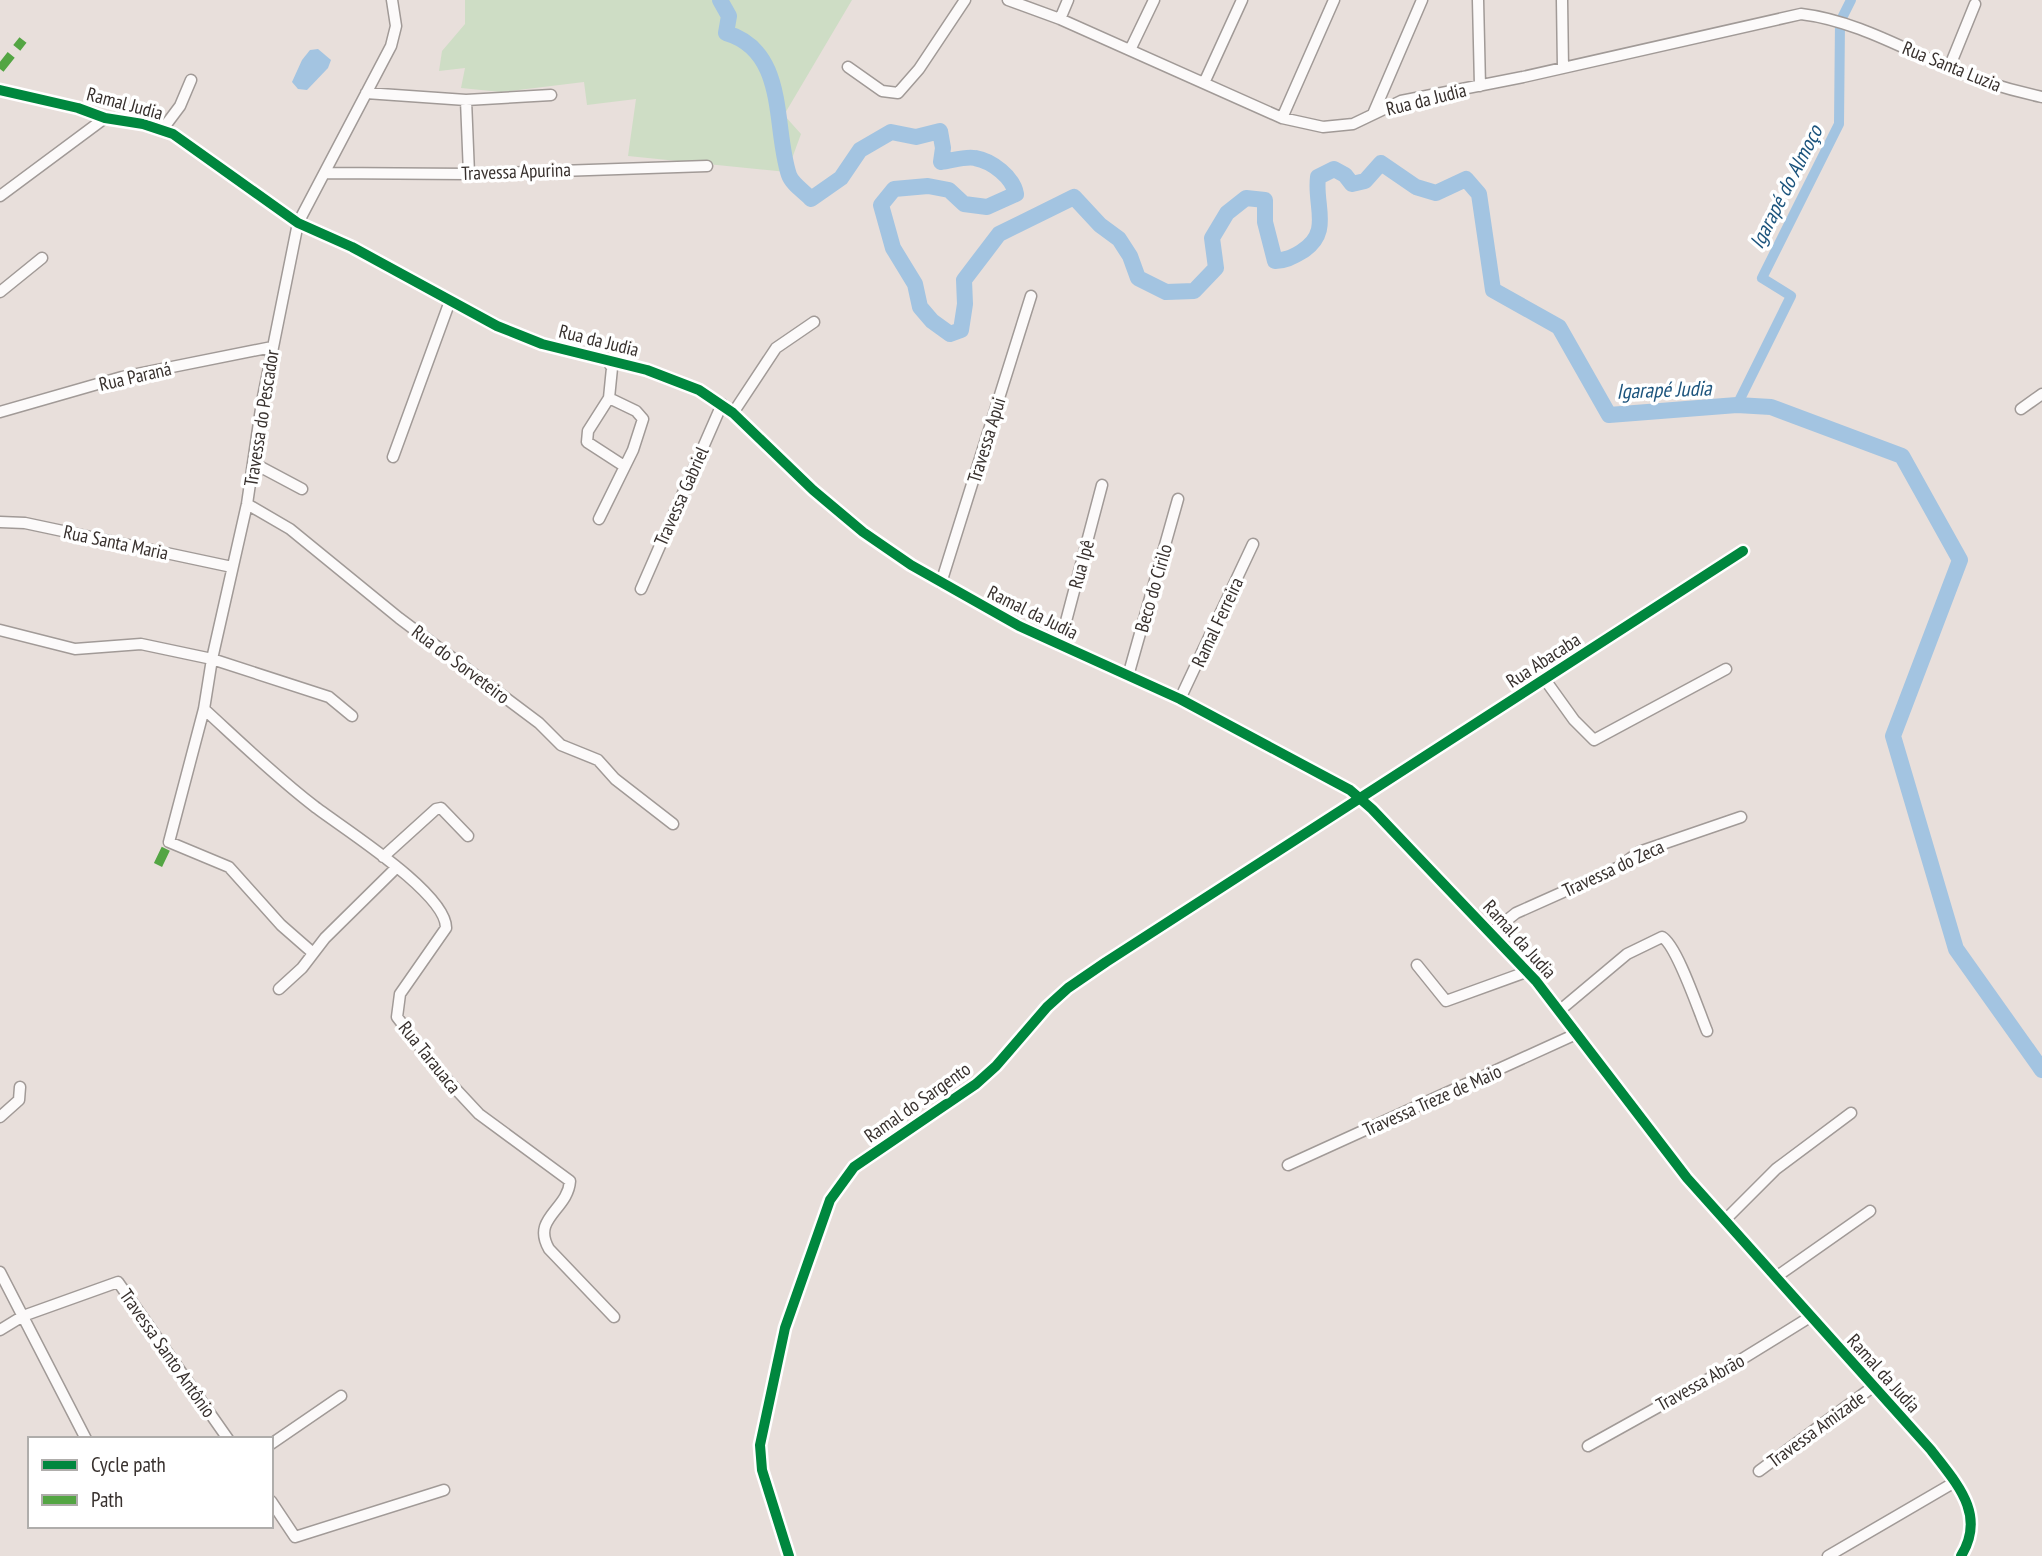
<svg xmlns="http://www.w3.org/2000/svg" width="2042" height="1556" font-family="'PT Sans Narrow',sans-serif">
  <rect width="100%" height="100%" fill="#e8dfdb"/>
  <!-- green -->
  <path fill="#ceddc5" d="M465,0H852L784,115L801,134L787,172L628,156L636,99L587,105L584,82L501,92L461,88L465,68L439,71L442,51L465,24Z"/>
  <!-- water -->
  <path fill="#a3c4e1" d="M318,49L331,60L328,68L307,90L298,89L292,82L302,60L310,50Z"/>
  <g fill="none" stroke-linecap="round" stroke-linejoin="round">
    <!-- canal -->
    <path stroke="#a3c4e1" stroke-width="10" d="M1737,405L1791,296L1762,278L1839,124L1840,22L1851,0"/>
    <!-- river -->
    <path stroke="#a3c4e1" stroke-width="16" d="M720,0L729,16L726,33C788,51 773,127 789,175C792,184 805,192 811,199L841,178L860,150L891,132L916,137L940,131L943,148L941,162C951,161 965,156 975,158C992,161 1013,177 1016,194L987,207L964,204L949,190L928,186L894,189L881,205L893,248L915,284L920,307L932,321L950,334L961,330L965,304L964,280L999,234L1074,197L1100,225L1119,239L1130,256L1138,278L1166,292L1194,291L1216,268L1212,238L1227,213L1246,198L1265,200V222L1275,261C1286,260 1291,258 1301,252C1333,233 1314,206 1318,177L1334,169L1345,175L1352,184L1365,181L1381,163L1416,187L1436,193L1466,179L1479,194L1493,290L1559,327L1609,415L1737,405L1771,407L1902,456L1960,560L1893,736L1956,949L2042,1070"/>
    <defs>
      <path id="minor" d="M1008,0L1060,19L1282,118L1323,127L1353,124L1401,101L1523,77L1801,14C1853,20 1902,48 1949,68C1979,81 2010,90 2042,97
        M1478,0L1480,86
        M1562,0L1563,68
        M1060,19L1068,0
        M1130,50L1154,0
        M848,67L882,91L898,93L919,69L965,0
        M1949,68L1975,4
        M1204,83L1242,0
        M0,90L78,108L105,118L143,124L173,134L298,223L352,247L497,326L542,344L647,370L699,390L733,413L813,490L863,532L911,565L1019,626L1180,699L1350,790L1372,809L1536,981L1687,1178L1931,1450C1956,1483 1987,1514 1961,1556
        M366,93L466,100L551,95
        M466,100L469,174
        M1373,114L1422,0
        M1282,118L1334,0
        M162,130L180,106L191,80
        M325,173L469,174L707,166
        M0,196L105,118
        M0,292L42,258
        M607,359L612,368L609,398
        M609,398L588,431L587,442L624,466
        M2021,409L2042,394
        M0,412L122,377L272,347
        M733,413L776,348L814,322
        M393,457L450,301
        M255,464L302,489
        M247,504L290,529L399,618L539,723L561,745L598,760L615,779L673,824
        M599,519L633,450L643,419L636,411L609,398
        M0,522L25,523L232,567
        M941,583L1031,296
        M641,589L722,404
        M0,630L75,649L141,644L212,659L329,697L352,716
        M1060,644L1102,485
        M1128,676L1178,499
        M1546,681L1574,720L1594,740L1726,669
        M1180,699L1253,544
        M204,709C240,742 275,776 314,806C341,827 447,893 446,928L400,994L397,1017L437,1069L479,1114L570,1181C568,1210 531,1218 549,1249L614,1317
        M383,857L436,809L441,808L468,836
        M1492,932L1516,913L1619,867L1639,852L1741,817
        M313,953L281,925L229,867L169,842L204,709L212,659L247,504L262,402L298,223L391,46L396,26L392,0
        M1417,965L1446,1001L1526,972
        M279,989L302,968L325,938L397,867
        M1559,1011L1627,954L1662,937C1677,945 1699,1012 1707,1031
        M0,1117L19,1100L20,1087
        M1288,1165L1576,1034
        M1726,1219L1776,1169L1851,1113
        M0,1272L86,1439
        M1776,1277L1870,1211
        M0,1330L23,1316L118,1282L228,1439
        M271,1444L341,1396
        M1588,1446L1721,1372L1810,1317
        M1759,1471L1874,1386
        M271,1501L295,1537L444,1490
        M789,1556L762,1470L760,1445L785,1328L830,1200L854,1167L976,1084L996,1066L1047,1007L1068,988L1106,962L1743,551
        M1828,1556L1955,1482"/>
    </defs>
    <!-- minor casing -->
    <use href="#minor" stroke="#a19a97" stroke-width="13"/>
    <!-- minor -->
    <use href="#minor" stroke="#fcfafa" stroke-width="10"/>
    <!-- quiet -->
    <path stroke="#53a543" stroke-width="9" stroke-dasharray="18 9" stroke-linecap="butt" d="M0,69L23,40
      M158,865L169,842"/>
    <defs>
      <path id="cycleway" d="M0,90L78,108L105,118L143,124L173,134L298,223L352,247L497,326L542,344L647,370L699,390L733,413L813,490L863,532L911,565L1019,626L1180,699L1350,790L1372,809L1536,981L1687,1178L1931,1450C1956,1483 1987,1514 1961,1556
        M789,1556L762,1470L760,1445L785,1328L830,1200L854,1167L976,1084L996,1066L1047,1007L1068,988L1106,962L1743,551"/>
    </defs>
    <!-- cycleway casing -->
    <use href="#cycleway" stroke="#fff" stroke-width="15"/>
    <!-- cycleway -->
    <use href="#cycleway" stroke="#00873e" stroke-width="10"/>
  </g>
  <g text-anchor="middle" stroke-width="7" stroke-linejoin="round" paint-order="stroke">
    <!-- street labels -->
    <g font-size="19" fill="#38312e" stroke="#fff">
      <text transform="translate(1952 66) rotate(22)" y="7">Rua Santa Luzia</text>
      <text transform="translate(1426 99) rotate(-14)" y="7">Rua da Judia</text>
      <text transform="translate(125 103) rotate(15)" y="7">Ramal Judia</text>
      <text transform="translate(516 171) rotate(-2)" y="7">Travessa Apurina</text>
      <text transform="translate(599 340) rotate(14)" y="7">Rua da Judia</text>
      <text transform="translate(135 376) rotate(-13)" y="7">Rua Paraná</text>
      <text transform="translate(261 418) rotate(-81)" y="7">Travessa do Pescador</text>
      <text transform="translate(986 440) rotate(-73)" y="7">Travessa Apui</text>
      <text transform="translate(681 496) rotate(-66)" y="7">Travessa Gabriel</text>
      <text transform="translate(116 542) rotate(12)" y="7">Rua Santa Maria</text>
      <text transform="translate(1081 564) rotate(-75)" y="7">Rua Ipê</text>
      <text transform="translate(1153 588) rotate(-74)" y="7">Beco do Cirilo</text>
      <text transform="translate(1033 612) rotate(26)" y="7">Ramal da Judia</text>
      <text transform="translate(1217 622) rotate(-65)" y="7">Ramal Ferreira</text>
      <text transform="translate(1543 660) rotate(-33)" y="7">Rua Abacaba</text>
      <text transform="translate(461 664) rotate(37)" y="7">Rua do Sorveteiro</text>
      <text transform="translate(1613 868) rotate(-25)" y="7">Travessa do Zeca</text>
      <text transform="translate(1520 939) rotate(48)" y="7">Ramal da Judia</text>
      <text transform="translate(430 1057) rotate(51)" y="7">Rua Tarauaca</text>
      <text transform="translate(1432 1100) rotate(-24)" y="7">Travessa Treze de Maio</text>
      <text transform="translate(917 1102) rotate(-35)" y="7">Ramal do Sargento</text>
      <text transform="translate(168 1353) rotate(55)" y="7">Travessa Santo Antônio</text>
      <text transform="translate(1884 1373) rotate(48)" y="7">Ramal da Judia</text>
      <text transform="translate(1700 1382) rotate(-29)" y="7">Travessa Abrão</text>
      <text transform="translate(1816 1429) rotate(-36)" y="7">Travessa Amizade</text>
    </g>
    <!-- water labels -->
    <g font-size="21" font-style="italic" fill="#1c547d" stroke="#fff">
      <text transform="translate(1786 187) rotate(-63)" y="7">Igarapé do Almoço</text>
      <text transform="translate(1664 390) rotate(-2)" y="7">Igarapé Judia</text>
    </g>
  </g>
  <!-- legend -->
  <rect x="28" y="1437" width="245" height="91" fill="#ffffff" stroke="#afadab" stroke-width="2"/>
  <rect x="42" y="1460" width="35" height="10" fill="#00873e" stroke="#afadab" stroke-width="2"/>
  <text x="91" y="1472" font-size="21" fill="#38312e">Cycle path</text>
  <rect x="42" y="1495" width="35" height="10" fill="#53a543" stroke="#afadab" stroke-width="2"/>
  <text x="91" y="1507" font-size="21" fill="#38312e">Path</text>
</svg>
